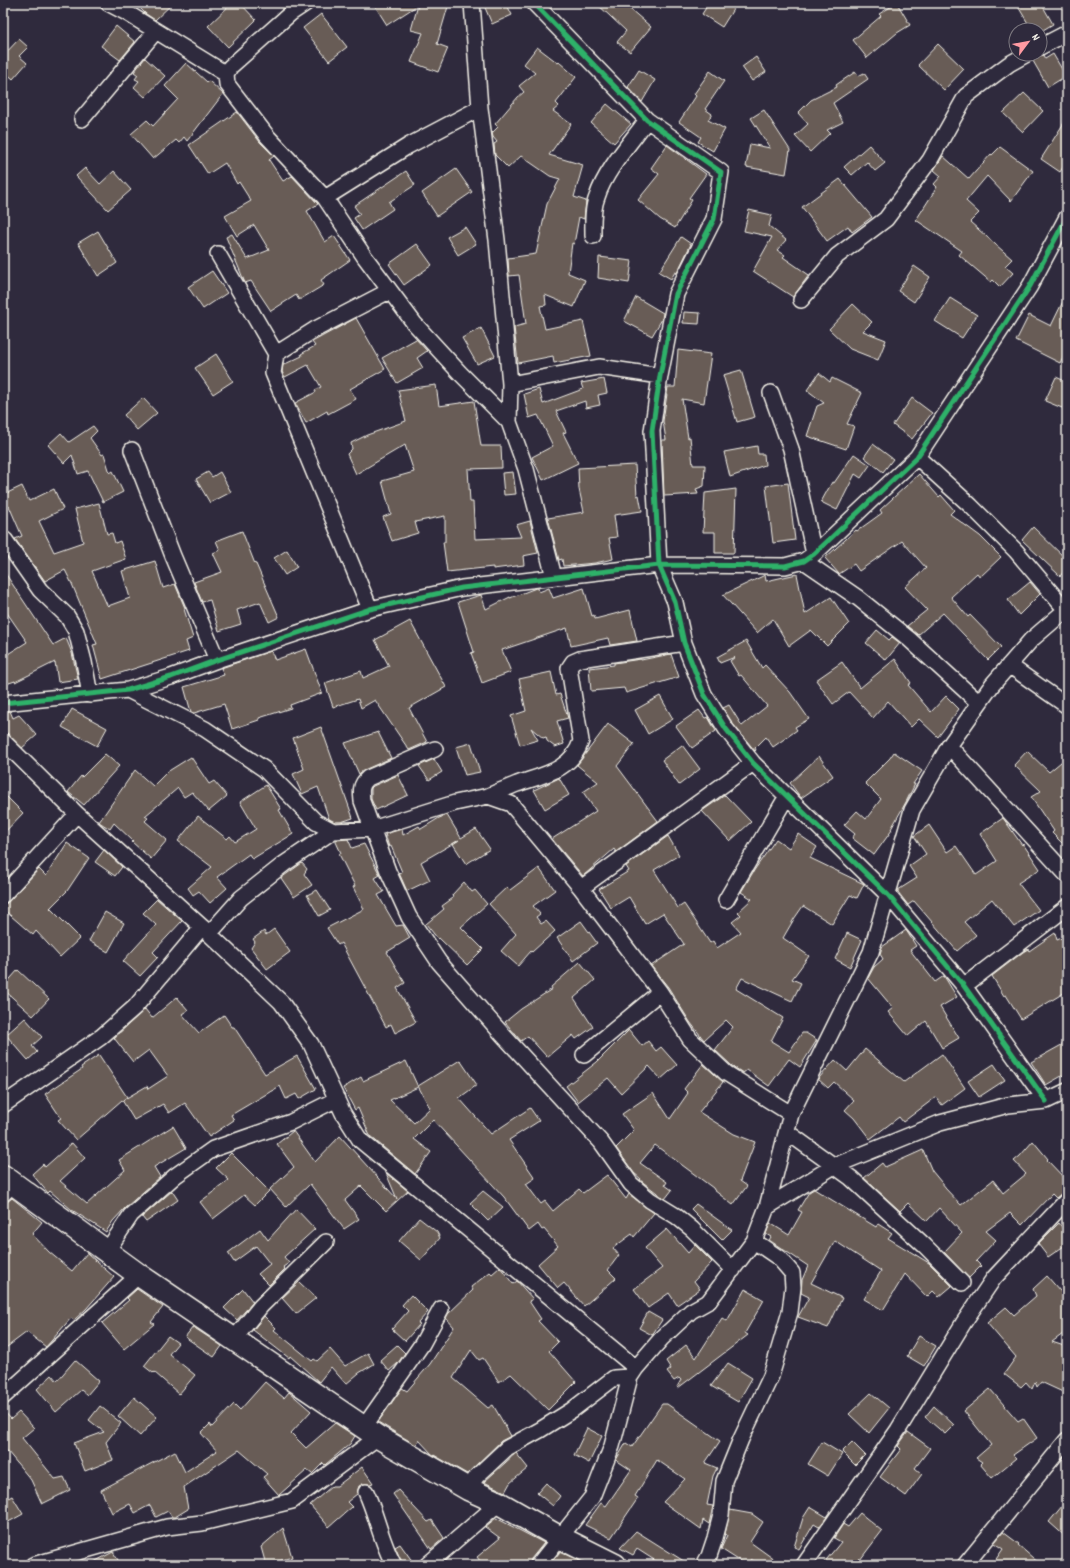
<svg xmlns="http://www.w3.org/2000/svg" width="1070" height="1568" font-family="Dekko,sans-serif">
  <rect width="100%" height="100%" fill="#2f2a3d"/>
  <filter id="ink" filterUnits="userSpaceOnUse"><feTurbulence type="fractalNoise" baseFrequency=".025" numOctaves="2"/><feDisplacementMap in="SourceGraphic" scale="8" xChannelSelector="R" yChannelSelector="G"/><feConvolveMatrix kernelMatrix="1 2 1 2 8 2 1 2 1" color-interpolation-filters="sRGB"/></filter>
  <g filter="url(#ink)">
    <!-- building -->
    <path fill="#675c57" stroke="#f4f1e8" d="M135,3H173L155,20L146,14Z
      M232,3H240L256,20L228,47L208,26Z
      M373,3H449L437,44L448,48L438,72L411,62L423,33L411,30L418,5L387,25Z
      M483,3H506L512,15L492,24Z
      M596,3H623L651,27L630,52L617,42L626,31Z
      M709,3H737L722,27L702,14Z
      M897,3L910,25L897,33L867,58L853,40L881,16L879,14Z
      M1016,3H1041L1053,24L1043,30H1032Z
      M321,14L347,47L329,61L303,28Z
      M116,26L135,42L120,60L101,46Z
      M19,39L28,47L19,56L27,63L13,79L3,70V56Z
      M938,44L964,69L944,90L918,65Z
      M537,47L558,63L559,62L576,77L556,103L559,106L553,111L571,124L549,155L583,165L574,197L586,201L584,219L579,217L574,244L572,243L568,273L585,280L574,307L545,295L546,305L540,306L545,329L583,321L591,356L554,363L553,356L518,363L514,327L526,324L519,275L509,276L508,258L536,254L547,204L560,179L550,176L521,156L508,168L495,155L494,144L497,142L493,137L492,133L498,127L495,124L518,97L524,92L519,86L535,73L524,64Z
      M1053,54L1066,76L1048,87L1033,61L1037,55H1043L1045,59Z
      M756,57L766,72L752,81L742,67Z
      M145,58L165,76L145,97L134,87L139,81L135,79L138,75L134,72Z
      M186,63L207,82L209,81L223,94L187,141L184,137L179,143L176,140L153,159L131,134L147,120L153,126L178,99L165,86Z
      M639,70L655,80L642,102L628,87Z
      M710,71L724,81L705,109L712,114L708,120L725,129L713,151L698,142L701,137L679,122L696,96L694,94Z
      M855,72L858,76L864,73L868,79L833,103L843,122L827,130L830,133L810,152L795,136L808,124L798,113L811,100L837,87L836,85Z
      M1024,93L1043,111L1023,132L1003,113Z
      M607,104L631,124L614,143L591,123Z
      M764,110L790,150L786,174L746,167L750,144L770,148L751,118Z
      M237,112L260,142L274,156L269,160L283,181L292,176L318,204L307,211L325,242L334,236L350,260L321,280L324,285L299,300L296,295L271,311L251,281L245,283L226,237L232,234L247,259L269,250L254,225L237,236L225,216L251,201L239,182L237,184L225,163L208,174L189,145Z
      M1067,118V161L1060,172L1041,159Z
      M667,145L706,174L689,198L692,200L675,228L660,219L638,200L659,174L651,168Z
      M869,145L885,163L875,171L867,162L852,175L844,167Z
      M1000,147L1033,171L1011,201L987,176L966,201L979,213L970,222L1012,259L1005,266L1013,273L1000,287L993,280L991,282L959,255L962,251L916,220L937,187L934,184L941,176L934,170L943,156L969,179L991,154L992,155Z
      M85,168L100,184L114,171L131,190L108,210L76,176Z
      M456,169L472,192L437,216L422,193Z
      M406,171L415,185L389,202L393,209L362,230L354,218L360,214L354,206Z
      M840,179L872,217L852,232L848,226L827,241L802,207Z
      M749,210L772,215L769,226L786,240L777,250L785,255L783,257L809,275L793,297L753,271L772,237L744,231Z
      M465,227L476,244L458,255L447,237Z
      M98,231L117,263L98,276L78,243Z
      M681,237L691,244L677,273L675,272L671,279L659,272Z
      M417,244L432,265L404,285L389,264Z
      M599,257L632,261L629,283L598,278Z
      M914,266L930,277L914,302L898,291Z
      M212,271L227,293L203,309L188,287Z
      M1067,293V348L1060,363L1016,341L1029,315L1051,326Z
      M636,297L663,313L662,319L652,336L624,321Z
      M950,298L977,315L962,338L935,321Z
      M853,304L872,322L863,331L886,340L878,360L850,349L829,329Z
      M684,312L700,313L699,324L683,323Z
      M356,318L385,369L350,389L356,399L328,414L327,411L306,423L295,403L316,392L315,390L321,387L308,365L285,377L282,372L283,365L302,356L301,354L315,346L312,342Z
      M481,328L495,356L477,364L462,338Z
      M416,339L427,351L417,358L423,368L397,383L382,358Z
      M678,350L711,354L704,403L682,399L688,438L690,437L693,465H705L704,486L696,489L698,494L664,496L662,440H666L663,421L668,387H675Z
      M216,354L233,381L213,394L195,368Z
      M741,370L755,417L737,422L723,375Z
      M819,373L830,382L832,378L862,393L847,424L854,426L846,449L807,436L817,406L824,403L807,390Z
      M1056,377L1067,382V410L1045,401Z
      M604,379L607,393L598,395L600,405L586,408L585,401L556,411L566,432L563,433L578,463L543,480L532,457L553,446L538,415L529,418L524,394L539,389L543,404L583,389L581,383Z
      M436,385L439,406L474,401L481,446H501L502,468L468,469L470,502H473L475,539L521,537L516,525L530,521L538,553L523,556L524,565L493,569V567L447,572L443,542H445V516L415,522L418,533L392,541L383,517L391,514L382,481L414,472L405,445L356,474L347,454L352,449L351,443L367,435L406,421L398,390Z
      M143,398L157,413L137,430L124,415Z
      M912,398L932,413L912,439L893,425Z
      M93,426L97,431L90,438L102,455L104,454L110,473L113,471L123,492L103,502L88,471L78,474L72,455L64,463L48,445L61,433L69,442Z
      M873,444L893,459L883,472L864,457Z
      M757,446L758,454H764L765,465L730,477L724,452Z
      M854,454L870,465L861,478L855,474L837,510L821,502L832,482L834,483Z
      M635,465L637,496L639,495L642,511L614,515L617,537L609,538L613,559L595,563L563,566L562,559L559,560L548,518L584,512L579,489L578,468Z
      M208,472L212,477L220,472L231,492L210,503L196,479Z
      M513,472L516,494L504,495L502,473Z
      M919,474L939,497L941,495L954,510L950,514L980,536L1001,557L980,577L977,573L951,597L968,617L970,615L1001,647L988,660L943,613L918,635L907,626L927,610L905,587L926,568L902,541L859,571L854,564L839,574L825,558L856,530L857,531L882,513L880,510Z
      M788,483L795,540L773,543L766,486Z
      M22,486L29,501L54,489L63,509L39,521L54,552L83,542L75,509L99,503L107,534L112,533L115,543L120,541L126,559L92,571L107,605L108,606L130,598L122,571L155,561L163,588L175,584L185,608L184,609L193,638L186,641L189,651L102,679L93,645L97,644L72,584L65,570L45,581L15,539L22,536L9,506L3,509V495Z
      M736,489L734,553H715V532H703L705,493Z
      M1033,527L1067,560V568L1060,576L1022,540Z
      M242,531L255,564H256L279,617L269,622L260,602L237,610L241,624L219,631L210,600L202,602L194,582L222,572L213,553L220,550L216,541Z
      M287,550L297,567L285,575L274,558Z
      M3,570L53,645L66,638L72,653L78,679L58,682L55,662L15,682V681L3,685V657L27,642L3,607Z
      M797,574L805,614L831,597L849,624L827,646L811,630L789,646L773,619L757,633L723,595L765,575L766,581Z
      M1030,582L1040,594L1019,615L1008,600Z
      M536,588H538L539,592L549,588L553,598L584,588L592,616L594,615L595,619L630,610L637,641L610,645L608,638L571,646L567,628L502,650L511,672L482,683L471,653L474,652L458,602L481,595L486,609L510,597V598Z
      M410,621L446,687L409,708L427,742L409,750L375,700L361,708L358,699L333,707L325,683L361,671L363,678L389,666L375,640Z
      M877,630L889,640L892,637L900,643L886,660L866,643Z
      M746,641L762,668L765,665L790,692L809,719L795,727L797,730L773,747L766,737L755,748L756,750L755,751L733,724L723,708L729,705L742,726L767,706L741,675L739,676L730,661L735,657L720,663L717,657Z
      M306,649L322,693L290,705L291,708L259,718V720L232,729L224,704L194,713L191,712L184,687L224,675L221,668L271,651L275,660Z
      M671,654L679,677L626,693L624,688L591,691L589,668L614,665V663L641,659V660Z
      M895,659L911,683L908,685L931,712L946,696L959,709L938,737L919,719L911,727L888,701L873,718L849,692L833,704L816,680L842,662L860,688Z
      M551,672L556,695L560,694L568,718L557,721L564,744L555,747L547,741L546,737L543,738L531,728L538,740L520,745L511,716L526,711L519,679Z
      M660,696L673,719L648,734L635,710Z
      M72,709L107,728L97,746L62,727Z
      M699,710L705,718L708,717L716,731L692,748L676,726Z
      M10,711L13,718L19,715L37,735L22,748L3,729V712Z
      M608,724L634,744L617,766L658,821L616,852L614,849L583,876L552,839L596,811L583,792L598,782L577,765Z
      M321,727L353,818L341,822H335L329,819L318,787L302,794L293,774L304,769L293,738Z
      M378,732L391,758L364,770L359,774L345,743Z
      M471,743L480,772L465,775L456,747Z
      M682,745L700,769L679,785L662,760Z
      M1027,751L1049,772L1067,757V848L1052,833L1054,831L1031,797L1041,791L1014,765Z
      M894,752L922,771L913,784H915L906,802L891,829L892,830L874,855L852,838L855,834L844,825L857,811L866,819L881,799L865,783L890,758Z
      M105,754L119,766L84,805L68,792L81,776L82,777Z
      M819,756L833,776L801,798L790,783Z
      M191,757L209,784L214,781L227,796L209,811L192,792L184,797L178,788L145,816L148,818L145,821L167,840L151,859L132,842L133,841L114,823L110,829L99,822L135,770L153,786L167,772Z
      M434,759L442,772L429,780L419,766Z
      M398,775L408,795L376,810L371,799V788L373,786Z
      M559,778L569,795L545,809L534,790Z
      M266,785L281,809L279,810L293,834L252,859L249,854L217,877L227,888L210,903L199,891L193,895L188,888L212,867L178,841L198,816L227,839L230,836L235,842L256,829L240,802Z
      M3,793L23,813L3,834Z
      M725,795L751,822L730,841L702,811Z
      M447,815L461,838L476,829L490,849L466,864L453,844L459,840L421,862L430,880L407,891L399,873L402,872L391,846L389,847L385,834L402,829L403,835L419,826L421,829L439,818Z
      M1003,818L1022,845L1023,844L1040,869L1018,883L1039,910L1014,927L992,899L964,922L976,935L957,951L914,901L908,905L898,892V890L917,878L909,866L926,854L914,836L929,825L947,852L956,846L976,875L997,861L980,834Z
      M798,834L817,847L810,858L864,884L857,898L850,895L832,924L803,906L794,919L783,938L809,956L792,979L801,983L792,1001L742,978L736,989L783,1018L771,1041L789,1052L802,1033H806L817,1040L800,1067L789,1059L769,1086L747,1070L743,1073L732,1066L715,1050L733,1027L726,1020L704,1040L690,1022L668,987L651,966L684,944L663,913L645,924L629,897L611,908L599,889L629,871L626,866L668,836L679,855L654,870L678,908L684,904L710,943L713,941L717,948L741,932L732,922L741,915L738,912L752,899L741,892L755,869L776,839L789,848Z
      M348,839L352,848L364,844L380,875L375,878L384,892L378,895L396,926L403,925L410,938L387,952L405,983L397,988L416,1022L395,1033L391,1024L386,1027L341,943L338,945L327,928L364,909L353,887L355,886L339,854L341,853L336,842V840Z
      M67,843L89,858L67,891L50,908L80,938L60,957L36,931L33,935L3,909V907L39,869L46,876Z
      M104,850L122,867L115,876L95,862Z
      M302,863L307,869L304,874L312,885L294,897L281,878Z
      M539,868L555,890L533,906L540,914L536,917L541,924L546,921L555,931L532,952L531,951L518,966L501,951L516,934L489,904L507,887L510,890Z
      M464,882L472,892L475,890L487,904L461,927L483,949L467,965L439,938L438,939L426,924L444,909L442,906L453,898L452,895Z
      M317,890L330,910L319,916L307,895Z
      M157,899L182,921L153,952L158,957L140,976L123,961L156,925L143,913Z
      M105,912L124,923L108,952L89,941Z
      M581,921L597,943L573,961L557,938Z
      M274,929L290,952L267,969L251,948L255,942L253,939L264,931L266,935Z
      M906,930L916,946L910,950L935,982L944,976L957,997L940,1007L959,1038L942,1048L926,1021L908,1036L888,1012L893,1008L868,978L874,967L883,959L880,954L882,947Z
      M847,933L862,940L850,967L835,959Z
      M1055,933L1057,940L1064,937L1067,946V991L1021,1019L1006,995L1004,996L992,976L1023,952L1028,949L1029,951Z
      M580,962L595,980L574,998L593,1027L576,1039L573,1035L547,1057L528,1036L521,1041L505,1022L521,1009L552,989L551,987Z
      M18,970L49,999L33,1016L3,989V987Z
      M177,997L188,1010L182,1014L199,1033L224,1015L232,1027H234L265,1074L297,1056L316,1089L299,1099L296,1094L286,1099L280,1086L231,1115L234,1120L209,1137L185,1103L169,1113L163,1104L134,1120L122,1100L76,1140L58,1120L61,1118L45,1094L82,1069L81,1067L99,1055L127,1097L123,1100L147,1086L148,1089L168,1076L149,1050L133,1062L114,1038L145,1009L152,1018Z
      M25,1018L42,1037L32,1046L37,1052L28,1060L6,1035Z
      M629,1030L642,1046L648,1041L656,1051L661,1047L677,1065L661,1079L649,1066L621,1093L608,1078L578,1102L566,1086L597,1062Z
      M1067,1042V1073L1046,1085L1031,1062Z
      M865,1049L904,1082L942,1054L965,1088L942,1105L936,1097L903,1122L899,1117L870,1139L854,1118L845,1110L854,1100L834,1082L828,1088L818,1079L835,1060L847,1071Z
      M460,1060L477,1085L459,1098L491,1134L530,1108L539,1121L509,1140L535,1178L526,1184L541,1204L545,1201L553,1211L579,1189L583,1193L607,1175L626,1199L629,1194L654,1213L634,1237L632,1234L613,1248L619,1255L608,1270L616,1278L584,1306L564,1283L558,1288L538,1264L558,1246L544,1229L542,1230L538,1224L529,1231L504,1197L433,1120L414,1139L431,1152L415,1174L370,1136L358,1108L355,1110L343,1088L361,1077L363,1081L406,1061L418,1087L390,1100L414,1123L430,1108L418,1086Z
      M703,1064L723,1082L699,1112L734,1134L755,1142L740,1181L747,1186L733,1205L714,1190L713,1188L655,1145L640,1163L667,1182L665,1185L672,1190L665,1199L640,1180L641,1179L634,1173L616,1148L634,1130L622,1114L653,1093L670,1119L688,1093L684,1089Z
      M994,1064L1005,1080L979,1097L968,1081Z
      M173,1126L186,1148L154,1167L160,1177L125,1208L113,1221L106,1232L72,1210L50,1191L48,1193L32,1174L43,1164L45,1167L72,1143L85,1158L60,1181L87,1204L125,1170L119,1160Z
      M293,1131L315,1162L340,1136L397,1199L386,1173L408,1191L386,1211L361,1186L345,1200L359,1219L344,1229L310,1184L286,1207L270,1189L294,1167L277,1144Z
      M1033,1141L1048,1159L1047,1160L1067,1181V1189L1056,1198L1052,1194L1022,1225L1010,1213L986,1231L996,1240L976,1261L981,1266L969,1278L944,1252L962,1233L939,1208L927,1221L908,1203L900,1211L864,1178L882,1163L885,1167L923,1150L932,1171L946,1188H945L961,1205L993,1180L1003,1193L1026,1174L1014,1161L1020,1156Z
      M231,1153L269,1191L255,1205L244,1195L213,1219L200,1202L229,1180L216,1168Z
      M814,1189L876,1227L878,1224L892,1233L888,1238L929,1263L952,1286L939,1297L933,1291L927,1297L905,1274L883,1310L864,1299L881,1271L835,1241L811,1283L842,1298L828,1328L798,1317L809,1297L801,1293L802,1280L808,1266L769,1240L771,1237L766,1234L770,1223L789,1235L802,1212L798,1210L809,1192Z
      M172,1191L178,1200L146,1222L142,1217Z
      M483,1191L503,1207L488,1221L470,1203Z
      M12,1198L42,1222L32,1234L49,1252L72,1271L87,1253L114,1277L86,1309L74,1320L71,1318L46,1347L27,1332L3,1350V1203H6Z
      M696,1204L732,1230L722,1240L691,1209Z
      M296,1209L315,1229L284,1257L289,1263L283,1267L285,1269L269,1285L258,1274L270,1264L256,1246L234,1262L228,1253L260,1229L268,1240Z
      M419,1218L437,1232L440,1238L421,1260L399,1241Z
      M1059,1223L1067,1234V1244L1048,1257L1038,1244Z
      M667,1229L688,1253L695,1245L712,1262L694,1281L700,1289L677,1305L669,1293L648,1308L634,1289L662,1268L645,1248Z
      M500,1267L513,1284L517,1281L533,1299L529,1301L541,1319L538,1321L558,1342L549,1351L576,1382L548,1410L511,1374L499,1382L483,1358L479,1360L471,1350L453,1378L488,1408L493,1405L511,1436L501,1441L467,1474L432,1454L419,1440L416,1445L378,1422L402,1388L407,1391L430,1364L454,1327L446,1318L448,1314L473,1290L471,1287L490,1272L492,1274Z
      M1047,1276L1067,1299V1331L1052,1342L1067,1347V1394L1041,1382L1037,1387L1035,1382L1032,1389L1026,1382L1021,1387L1004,1374L1016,1357L987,1323L1006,1307L1014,1315L1036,1296L1033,1289Z
      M299,1282L316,1298L296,1314L282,1298Z
      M137,1289L163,1307L151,1322L154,1324L124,1349L102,1323L129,1300L127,1298Z
      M243,1289L253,1302L237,1320L224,1308Z
      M745,1289L764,1300L745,1333L748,1335L678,1388L677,1387L681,1380L679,1378L674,1381L667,1372L671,1369L666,1361L686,1345L696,1358L722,1318L727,1321Z
      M411,1295L428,1312L418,1323L420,1324L405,1341L392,1329L408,1311L402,1305Z
      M648,1312L662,1320L652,1335L639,1328Z
      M264,1316L276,1328L274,1330L312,1361L314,1359L317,1361L330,1349L345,1366L368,1353L374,1364L359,1373L346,1384L331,1367L319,1382L290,1356L289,1358L253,1330Z
      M193,1327L222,1346L214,1357L185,1337Z
      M168,1336L178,1343L169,1354L195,1375L179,1394L154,1372L153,1373L144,1366Z
      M919,1336L936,1346L924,1366L907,1356Z
      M397,1345L405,1353L398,1363L389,1371L380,1360Z
      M75,1360L99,1381L87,1395L81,1390L56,1412L37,1389L52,1375L57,1381Z
      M728,1363L752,1378L738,1402L711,1386Z
      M265,1382L284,1398L289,1392L311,1411L291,1433L306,1448L335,1423L355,1436L350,1444L326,1464L325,1465L323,1463L312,1474L307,1470L279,1495L263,1477L267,1474L239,1450L184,1487L188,1509L175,1517H172L168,1511L156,1517L150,1505L135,1513L130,1504L112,1513L101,1490L175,1451L185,1472L217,1451L201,1433L210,1424L212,1427L234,1404L240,1410Z
      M990,1389L1018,1421L1023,1418L1037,1438L1013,1455L1016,1458L992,1478L980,1464L982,1462L976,1458L991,1445L964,1411Z
      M871,1393L889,1408L869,1433L849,1414Z
      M134,1397L157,1417L140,1436L118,1416Z
      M662,1404H667L720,1441L705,1463L717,1468L713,1476L707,1505L713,1506L709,1524L703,1520L701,1529L663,1502L685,1479L657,1460L635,1496L638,1498L611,1538L585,1525L601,1503L606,1506L631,1470L616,1460L626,1443L632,1447Z
      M100,1406L121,1423L106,1442L113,1460L85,1471L74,1443L104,1432L89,1420Z
      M934,1406L954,1425L945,1434L925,1417Z
      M3,1410L11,1419L19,1412L34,1428L22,1438L55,1479L64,1477L70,1490L42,1504L31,1480L3,1446Z
      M587,1428L602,1436L589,1463L574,1455Z
      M908,1432L930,1448L915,1468L922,1474L906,1496L880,1477L901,1449L898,1446Z
      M822,1442L842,1454L828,1476L808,1464Z
      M852,1442L865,1455L855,1465L842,1452Z
      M516,1453L528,1468L510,1483L505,1492L484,1482Z
      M362,1467L373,1483L370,1484H363L359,1486L357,1494L347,1502L352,1507L329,1527L310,1505L332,1486H337Z
      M546,1483L560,1496L553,1506L537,1493Z
      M398,1490L428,1522L432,1520L444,1538L431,1549L393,1494Z
      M12,1496L23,1514L3,1525V1501Z
      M1067,1500V1538L1049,1522Z
      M810,1507L827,1517L819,1527L814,1524L799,1549L794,1547L803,1518Z
      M730,1510L752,1514L763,1522L750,1542L782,1565H760L751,1559L746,1565L721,1549L727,1535L725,1534Z
      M860,1513L882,1531L869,1548L860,1560L859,1558L854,1565H822L841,1542L834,1538L843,1524L848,1527Z
      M496,1518L544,1543L531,1559L529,1565H505L500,1561L495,1565H483L477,1557L500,1538L485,1527Z
      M283,1528L292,1557L266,1565L261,1547Z
      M636,1531L690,1565H662L637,1549L633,1555L620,1548Z
      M1003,1532L1019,1544L1018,1545L1041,1565H992L1003,1549L994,1543Z
      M400,1544L415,1565H403L395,1547Z
      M113,1552L121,1565H88Z
      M560,1552L580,1561L585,1565H549Z"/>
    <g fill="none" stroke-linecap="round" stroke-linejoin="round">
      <defs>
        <path id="street" d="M108,3L127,13L226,74
          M306,3L291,13L230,67L226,74L227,84L267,136L325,198L364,256L414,323L460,373L509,422
          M472,3L480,108L497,240L510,384L509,422L526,469L554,577
          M534,3L647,120L721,172L714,219L676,294L660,376L652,431L659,565L675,602L684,643L704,694L726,729L753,763L888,895L964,986L1046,1101
          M1040,47L1067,33
          M82,119L156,31
          M325,198L408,146L480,108
          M593,236C593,223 592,209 597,197C605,171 631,142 647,120
          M218,254L276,354
          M801,300L837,256L886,219L930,160L966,96L1009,64L1027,54
          M510,384L599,367L660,376
          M771,393L791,449L814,554
          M132,450L173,556L217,660
          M917,457L971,506L1016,551L1066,610
          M5,540L40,590L67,616L76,631L84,662L90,695
          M804,561L858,598L909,639L979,703
          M370,609L273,373L276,354L314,330L389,291
          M1009,665L1067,706
          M128,690L205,729L264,769L316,822L333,831L372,829L455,803L488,796L511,804L581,888L660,992L690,1039L726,1073L791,1114
          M3,703L128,690L171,677L217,660L370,609L462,588L659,565L785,566L804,561L814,554L917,457L1030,286L1067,217
          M3,741L77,814L202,927L281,1002L311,1044L343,1113L360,1140L636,1368
          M949,746L1067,875
          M435,749L368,778C360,785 361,791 362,801L388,871L409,917L439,962L503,1035L601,1142L631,1184L650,1200L676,1216L692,1229L733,1270
          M488,796C498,792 507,788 517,784C543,775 572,770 581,741L569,668L573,662L580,659L684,643
          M581,888L753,763
          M3,895L77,814
          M726,900L787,796
          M209,934L241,898L284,864L333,831
          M964,986L1067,907
          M584,1055L660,992
          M3,1105L101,1037L135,1007L202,927
          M787,1132L851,1178L925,1246L962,1283
          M3,1194L14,1183
          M767,1207L834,1166L940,1123L1008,1105L1046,1101L1067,1091
          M107,1251L131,1215L175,1176L213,1149L291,1122L337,1099
          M234,1339L261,1306L326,1242
          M3,1397L139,1275
          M364,1427L422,1344L441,1309
          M468,1489L477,1476L507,1448L540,1430L572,1410L614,1378L630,1377
          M366,1492C377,1516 381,1542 394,1565
          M33,1565L167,1527L202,1523L292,1501L378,1437
          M427,1565L499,1503
          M538,1565L592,1497L612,1446L630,1377L636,1368L661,1339L691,1311L709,1301L754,1241L767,1207L791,1114L871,952L912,810L949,746L992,685L1031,640L1067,609
          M704,1565L709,1556L715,1538L721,1515L724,1481L741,1439L771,1376L790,1312L793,1287L792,1273L779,1258L754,1241
          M804,1565L898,1430L964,1322L994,1278L1067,1200
          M965,1565L1067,1440"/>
        <path id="secondary" d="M3,1176L139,1275L378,1437L468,1489L499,1503L559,1537L615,1565"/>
      </defs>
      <!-- street casing -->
      <use href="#street" stroke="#f4f1e8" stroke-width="18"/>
      <!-- secondary casing -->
      <use href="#secondary" stroke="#f4f1e8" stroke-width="25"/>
      <!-- street -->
      <use href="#street" stroke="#2f2a3d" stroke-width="15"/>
      <!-- secondary -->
      <use href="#secondary" stroke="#2f2a3d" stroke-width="22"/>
      <defs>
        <path id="cycleway" d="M534,3L647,120L721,172L714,219L676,294L660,376L652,431L659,565L675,602L684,643L704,694L726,729L753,763L888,895L964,986L1046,1101
          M3,703L128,690L171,677L217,660L370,609L462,588L659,565L785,566L804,561L814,554L917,457L1030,286L1067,217"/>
      </defs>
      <!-- cycleway casing -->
      <use href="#cycleway" stroke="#2f2a3d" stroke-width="8"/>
      <!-- cycleway -->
      <use href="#cycleway" stroke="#2db169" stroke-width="5"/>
    </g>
  </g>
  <!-- margin -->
  <rect width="1070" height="1568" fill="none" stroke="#2f2a3d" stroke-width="16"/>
  <rect x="8" y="8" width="1054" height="1552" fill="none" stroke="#f4f1e8" stroke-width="1.5" filter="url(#ink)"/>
  <!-- north arrow -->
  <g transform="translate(1028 42) rotate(58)"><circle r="19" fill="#2f2a3d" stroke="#7e7a81"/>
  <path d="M0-3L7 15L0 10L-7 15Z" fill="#ff9aa2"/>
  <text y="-6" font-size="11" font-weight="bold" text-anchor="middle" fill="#f4f1e8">N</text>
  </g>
</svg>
